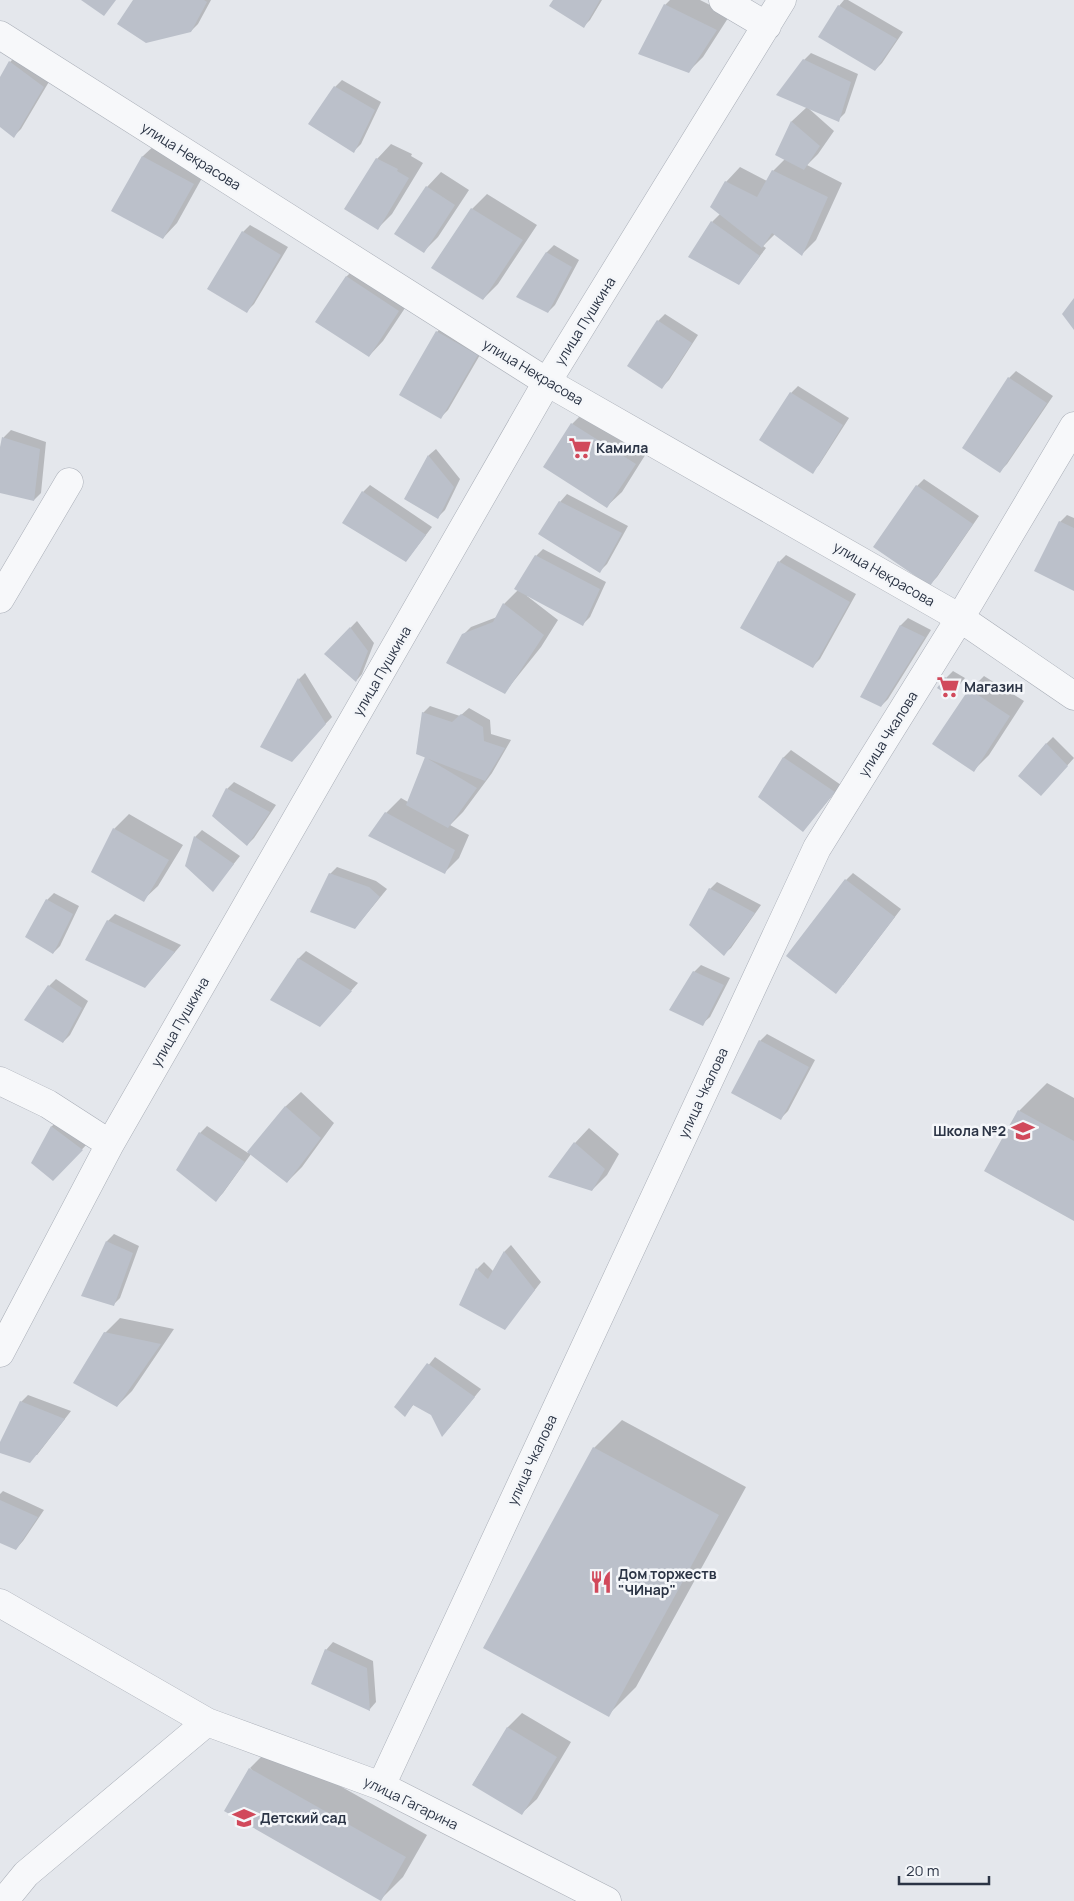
<svg xmlns="http://www.w3.org/2000/svg" width="1074" height="1901" font-family="Manrope,sans-serif">
  <rect width="100%" height="100%" fill="#e4e7ec"/>
  <!-- shadow -->
  <path fill="#0003" d="M135,0H211L198,24L191,31Z
    M555,0H602L590,20L583,27Z
    M670,0H700L730,15L703,57L688,72L640,53L665,5Z
    M844,0H848L903,32L882,63L875,70L839,6Z
    M811,53L858,74L845,113L838,120L807,107L834,131L818,154L807,165L842,183L816,240L802,254L775,234L763,246L766,248L745,276L712,222L720,214L726,182L740,167L767,181L773,171L785,159L777,155L792,121L807,107L804,60Z
    M17,55L50,80L21,129L14,136L0,126V80L10,62Z
    M342,80L381,102L361,144L354,151L335,87Z
    M158,142L207,169L177,223L163,238L113,211L143,156Z
    M391,144L412,154L411,156L423,163L392,214L378,228L377,159Z
    M441,172L469,190L438,237L424,251L427,187Z
    M487,194L537,225L498,284L483,299L433,268L472,209Z
    M250,225L288,247L254,304L247,311L243,232Z
    M554,245L579,260L555,305L548,312L518,297L547,252Z
    M361,262L413,296L383,341L369,356L317,321L347,276Z
    M665,314L698,335L669,380L662,387L658,321Z
    M444,325L484,348L448,410L441,417L401,394L437,332Z
    M1016,371L1053,396L1007,464L1000,471L1009,378Z
    M798,386L849,418L819,465L812,472L791,393Z
    M587,409L649,449L622,492L607,506L572,424Z
    M11,430L46,442L41,493L34,500L0,492V452L4,437Z
    M436,449L460,479L445,510L438,517L406,498L429,455Z
    M924,479L979,516L937,577L930,584L875,547L917,486Z
    M370,485L432,527L406,561L363,492Z
    M567,494L628,526L607,564L600,571L560,502Z
    M1067,515L1074,518V590L1036,570L1060,522Z
    M543,549L606,582L590,617L583,624L528,595L527,596L558,620L541,647L505,692L463,635L471,627L497,617L504,604L518,590L536,556Z
    M786,555L856,594L820,659L813,666L779,562Z
    M908,618L931,630L888,699L881,706L901,625Z
    M357,621L374,643L362,674L356,681L325,654Z
    M953,671L965,678L951,695L946,678Z
    M305,673L332,717L298,753L262,746L299,679Z
    M984,676L1024,701L989,755L974,770L970,690Z
    M430,706L460,716L469,708L490,720L491,734L511,740L492,773L463,812L450,825L469,835L459,858L445,872L370,835L386,813L401,798L408,802L426,758L423,713Z
    M1053,737L1074,758L1048,787L1046,744Z
    M791,750L841,785L803,831L760,796L784,757Z
    M234,782L276,805L254,838L247,845L227,789Z
    M129,814L183,845L158,886L143,900L114,829Z
    M202,830L240,856L213,890L195,837Z
    M337,867L376,881L387,889L355,928L330,874Z
    M853,873L901,909L843,985L846,880Z
    M717,882L761,905L731,948L724,954L710,889Z
    M54,893L79,906L60,946L53,953L47,900Z
    M115,914L181,945L152,979L108,921Z
    M306,951L358,983L326,1019L272,999L299,958Z
    M701,965L730,978L710,1017L702,1024L694,972Z
    M56,979L88,1001L70,1035L63,1042L49,986Z
    M767,1034L815,1060L788,1111L781,1118L760,1041Z
    M1047,1083L1074,1098V1220L1019,1111Z
    M301,1092L334,1123L302,1167L287,1182L251,1154L223,1193L216,1200L177,1170L200,1133L207,1126L248,1153L286,1106Z
    M59,1120L89,1142L53,1180L33,1163L52,1126Z
    M589,1128L619,1154L607,1175L592,1190L550,1177L575,1143Z
    M114,1234L139,1246L120,1298L113,1305L107,1241Z
    M511,1245L541,1282L505,1328L460,1304L477,1269L484,1262L493,1271L505,1251Z
    M120,1318L174,1329L132,1391L117,1406L105,1333Z
    M435,1357L481,1389L449,1428L432,1414L414,1404L405,1415L396,1406Z
    M28,1395L71,1411L37,1455L0,1452V1444L21,1402Z
    M622,1420L746,1487L636,1687L608,1715L594,1448Z
    M3,1491L44,1510L23,1541L16,1549L0,1542V1494Z
    M333,1642L373,1661L376,1702L370,1709L313,1683L326,1650Z
    M522,1713L571,1742L537,1799L522,1813L473,1784L508,1727Z
    M271,1747L427,1835L403,1877L381,1899L250,1768Z"/>
  <!-- building -->
  <path fill="#bbc0ca" d="M81,0H116L104,16Z
    M133,0H204L207,2L191,32L146,43L117,24Z
    M553,0H600L584,28L549,6Z
    M664,4L717,30L689,73L638,54Z
    M838,5L897,39L875,71L818,37Z
    M803,59L851,82L839,122L776,95Z
    M9,61L44,87L14,138L0,127V77Z
    M334,86L375,110L354,153L308,124Z
    M791,121L820,146L804,170L775,155Z
    M142,156L194,184L163,239L111,211Z
    M376,158L398,169L397,171L409,178L378,230L344,209Z
    M772,170L828,197L802,256L772,233L762,248L710,207L725,181L757,197Z
    M426,186L455,205L424,253L394,234Z
    M471,208L523,240L483,300L431,268Z
    M711,221L760,256L739,285L688,257Z
    M242,231L281,255L247,313L207,289Z
    M546,252L572,267L548,313L516,297Z
    M346,276L399,311L369,357L315,322Z
    M1074,298V330L1062,314Z
    M657,320L692,343L662,389L627,366Z
    M436,331L478,355L441,419L399,395Z
    M1008,377L1047,403L1000,473L962,448Z
    M790,392L843,425L813,474L759,440Z
    M571,423L636,464L607,508L543,467Z
    M2,437L40,449L34,501L0,493V447Z
    M428,455L454,487L438,519L404,499Z
    M916,485L973,524L930,586L873,547Z
    M362,491L426,535L406,562L342,523Z
    M559,501L622,533L600,573L538,534Z
    M1059,521L1074,528V591L1034,571Z
    M535,555L600,589L583,626L514,589Z
    M778,561L850,602L813,668L740,628Z
    M503,603L544,635L505,694L446,663L462,634L493,622Z
    M900,625L925,637L881,707L860,697Z
    M350,627L368,651L356,682L324,654Z
    M945,677L959,686L951,697L937,688Z
    M298,678L326,724L292,762L260,747Z
    M969,689L1010,716L974,772L932,744Z
    M422,712L452,722L461,714L483,727L484,741L505,748L485,781L416,754Z
    M1046,743L1068,766L1041,796L1018,776Z
    M425,757L477,788L448,828L406,805Z
    M783,757L835,792L803,832L758,797Z
    M226,788L270,812L247,846L212,816Z
    M385,812L455,850L445,874L368,836Z
    M113,828L169,860L144,902L91,872Z
    M194,836L234,864L213,892L185,866Z
    M329,873L369,887L380,897L355,929L310,912Z
    M845,879L895,917L836,994L786,956Z
    M709,888L755,913L724,956L689,925Z
    M46,899L73,914L53,954L25,937Z
    M107,920L175,952L145,988L85,960Z
    M298,958L352,991L320,1027L270,1000Z
    M693,971L724,985L703,1026L669,1010Z
    M48,985L82,1008L63,1043L24,1020Z
    M759,1040L809,1067L781,1120L731,1093Z
    M285,1106L321,1138L287,1183L247,1152Z
    M1018,1110L1074,1141V1221L984,1171Z
    M51,1126L83,1150L53,1181L31,1163Z
    M199,1132L245,1162L216,1202L176,1170Z
    M574,1142L605,1169L592,1191L548,1177Z
    M106,1241L133,1253L114,1306L81,1296Z
    M504,1251L535,1290L505,1330L459,1305L476,1268L488,1279Z
    M104,1332L161,1344L117,1407L73,1383Z
    M427,1363L475,1397L442,1437L431,1415L413,1405L405,1417L394,1407Z
    M20,1401L65,1419L30,1463L0,1453V1442Z
    M593,1447L719,1515L609,1717L483,1648Z
    M0,1500L38,1517L16,1550L0,1543Z
    M325,1649L367,1668L370,1711L311,1684Z
    M507,1727L557,1757L522,1815L472,1785Z
    M249,1768L406,1857L381,1901L224,1811Z"/>
  <g fill="none" stroke-linecap="round" stroke-linejoin="round">
    <defs>
      <path id="street" d="M723,0L767,26
        M0,35L547,382L960,618L1074,696
        M0,599L69,482
        M0,1081L48,1104L110,1144
        M0,1353L110,1144L547,382L782,0
        M0,1603L207,1722L381,1786L607,1901
        M381,1786L817,848L960,618L1074,426
        M4,1901L26,1874L207,1722"/>
    </defs>
    <!-- street casing -->
    <use href="#street" stroke="#a9aeb7" stroke-width="29"/>
    <!-- street -->
    <use href="#street" stroke="#f7f8fa" stroke-width="28"/>
  </g>
  <!-- icons -->
  <defs>
    <symbol id="supermarket-bare" viewBox="-9 -9 18 18"><path d="M-6-5.5h2.5l.6 2H6L4.5 2H-2.5L-4.4-4H-6ZM-1.5 3.2a1.3 1.3 0 1 0 .1 0ZM3 3.2a1.3 1.3 0 1 0 .1 0Z" fill="#d1495b" stroke="#f4f6f9" stroke-width="2.5" paint-order="stroke"/></symbol>
    <symbol id="school-bare" viewBox="-9 -9 18 18"><path d="M0-5L7-2L0 1L-7-2ZM-4 1L0 2.5L4 1V4Q0 6-4 4Z" fill="#d1495b" stroke="#f4f6f9" stroke-width="2.5" paint-order="stroke"/></symbol>
    <symbol id="restaurant-bare" viewBox="-9 -9 18 18"><path d="M-5-6h1v4h1v-4h1v4h1v-4h1v5L-1.5 .5V6h-2V.5L-5-1ZM5-6V6H3V1.5H1.5Q1.5-4 5-6Z" fill="#d1495b" stroke="#f4f6f9" stroke-width="2.5" paint-order="stroke"/></symbol>
  </defs>
  <g fill-rule="evenodd">
    <use href="#supermarket-bare" x="564" y="432" width="32" height="32"/>
    <use href="#supermarket-bare" x="932" y="671" width="32" height="32"/>
    <use href="#school-bare" x="1007" y="1115" width="32" height="32"/>
    <use href="#restaurant-bare" x="585" y="1566" width="32" height="32"/>
    <use href="#school-bare" x="228" y="1802" width="32" height="32"/>
  </g>
  <g text-anchor="middle" stroke-width="5" stroke-linejoin="round" paint-order="stroke">
    <!-- street labels -->
    <g font-size="14" fill="#2b3445" stroke="#f4f6f9">
      <text transform="translate(191 156) rotate(32)" y="5">улица Некрасова</text>
      <text transform="translate(585 321) rotate(-58)" y="5">улица Пушкина</text>
      <text transform="translate(533 372) rotate(31)" y="5">улица Некрасова</text>
      <text transform="translate(884 574) rotate(30)" y="5">улица Некрасова</text>
      <text transform="translate(382 671) rotate(-60)" y="5">улица Пушкина</text>
      <text transform="translate(888 734) rotate(-58)" y="5">улица Чкалова</text>
      <text transform="translate(180 1022) rotate(-60)" y="5">улица Пушкина</text>
      <text transform="translate(703 1093) rotate(-65)" y="5">улица Чкалова</text>
      <text transform="translate(532 1460) rotate(-65)" y="5">улица Чкалова</text>
      <text transform="translate(411 1803) rotate(26)" y="5">улица Гагарина</text>
    </g>
    <!-- poi labels -->
    <g font-size="14" font-weight="bold" fill="#2b3445" stroke="#f4f6f9" text-anchor="start">
      <text x="596" y="453">Камила</text>
      <text x="964" y="692">Магазин</text>
      <text x="1006" y="1136" text-anchor="end">Школа №2</text>
      <text x="618" y="1579">Дом торжеств<tspan x="618" dy="16">"ЧИнар"</tspan></text>
      <text x="260" y="1823">Детский сад</text>
    </g>
  </g>
  <!-- scale -->
  <path d="M899 1876v8h90v-8" fill="none" stroke="#2b3445" stroke-width="2.5"/>
  <text x="906" y="1876" font-size="15" fill="#2b3445" stroke="#f4f6f9" stroke-width="4" paint-order="stroke">20 m</text>
</svg>
